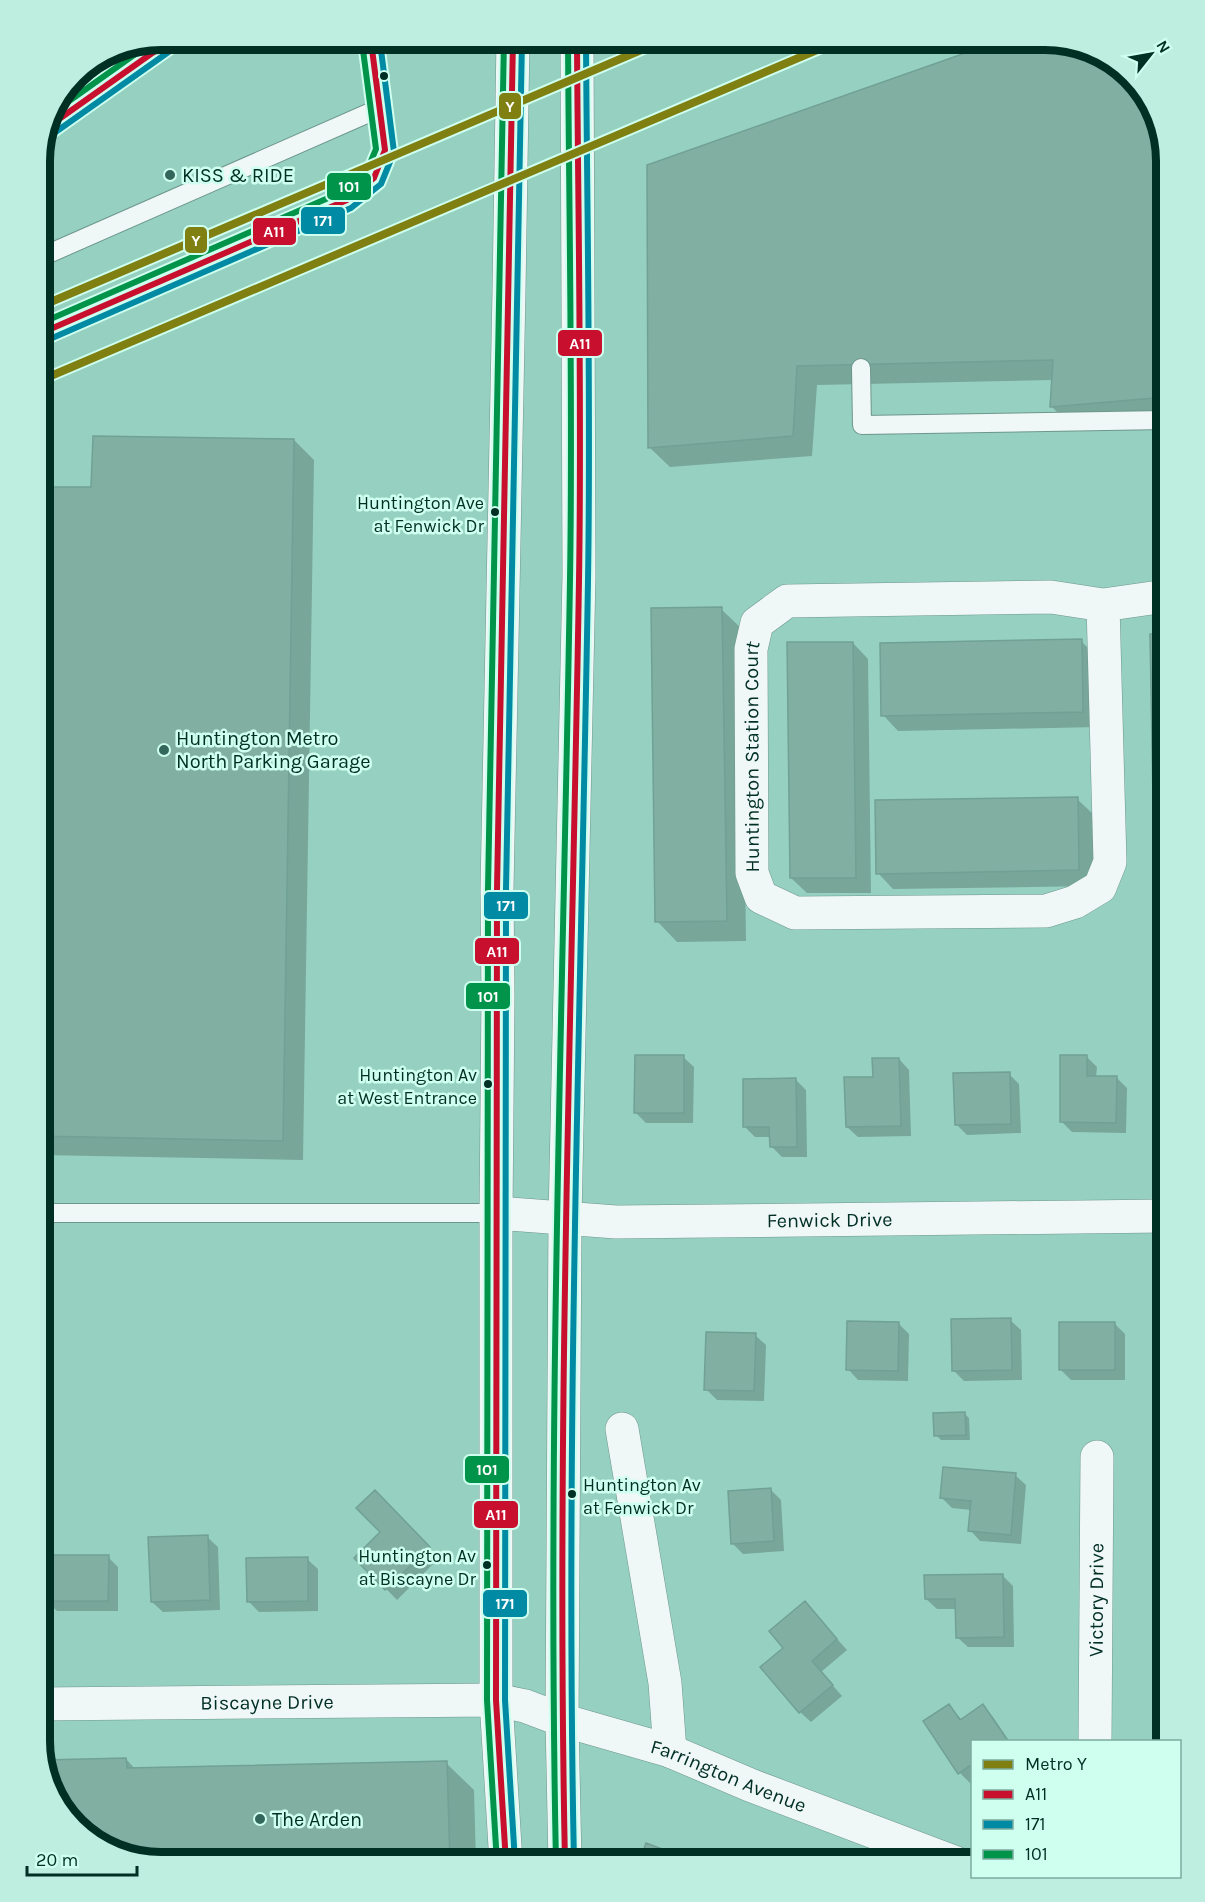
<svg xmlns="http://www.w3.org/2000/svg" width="1205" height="1902" font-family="Karla,sans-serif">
  <rect width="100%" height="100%" fill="#96d0c0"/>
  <!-- shadow -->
  <path fill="#0003" d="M1112,59L1153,106L1166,160V419L1072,427L1052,407L1053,380L817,385L812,456L670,467L649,447Z
    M294,440L314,460L303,1160L39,1155V489L92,488Z
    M721,609L742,629L746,941L677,942L657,921Z
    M1166,636V921L1156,911Z
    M1081,641L1097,657L1098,727L898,731L883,715Z
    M853,643L868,659L871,893H807L791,878Z
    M1077,799L1093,814L1094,886L893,889L878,873Z
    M1086,1056L1097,1067L1096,1077H1116L1127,1088L1126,1133L1072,1132L1062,1122Z
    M683,1057L694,1067L693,1123H646L635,1112Z
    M899,1059L909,1070L911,1136L858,1137L847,1127L875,1079Z
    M1009,1074L1019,1084L1021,1133L967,1135L956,1124Z
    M796,1080L806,1090L807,1157H782L771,1146V1137H755L745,1127Z
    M1010,1320L1021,1330L1022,1380L964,1381L953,1370Z
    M899,1324L909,1334L908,1381L858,1380L848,1369Z
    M1115,1324L1125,1334V1380H1071L1061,1370Z
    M755,1335L766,1345L764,1401L717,1400L706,1389Z
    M964,1413L969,1418L970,1440H941L936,1435Z
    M1015,1475L1026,1485L1021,1544L980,1541L970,1530L971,1510L952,1508L942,1498Z
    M771,1490L781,1500L784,1551L743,1554L732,1543Z
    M375,1493L439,1558L397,1600L356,1558L382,1532Z
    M207,1537L218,1547L220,1610L163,1612L152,1602Z
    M108,1557L118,1567V1611H57L47,1601Z
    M307,1559L318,1569V1611L259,1612L248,1601Z
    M1003,1576L1013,1586L1014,1647H968L957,1637V1609H937L926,1599Z
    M805,1603L847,1650L821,1672L842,1696L811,1722L800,1712Z
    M949,1706L962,1720L983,1706L993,1717L1010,1742H972V1782L970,1783L960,1773Z
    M126,1759L136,1770L446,1763L474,1790L476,1863H153L93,1843L52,1796L44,1761Z"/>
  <!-- building -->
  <path fill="#81b0a3" stroke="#70a194" stroke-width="1.5" d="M1005,39H1053L1112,59L1153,106L1166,160V397L1050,407L1053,360L797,366L793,436L648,448L647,165Z
    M93,436L294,439L283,1141L39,1136V487H91Z
    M722,607L727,921L655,922L651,608Z
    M1150,634H1166V911H1155Z
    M1082,639L1083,712L881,716L880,643Z
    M787,642H853L856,878H790Z
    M1078,797L1079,870L876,874L875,800Z
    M635,1055H684V1113H634Z
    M1060,1055H1087V1076H1117L1116,1123L1060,1122Z
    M872,1058H899L901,1126L846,1127L844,1077H873Z
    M1010,1072L1011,1124L955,1125L953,1073Z
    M796,1078L797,1147H770L769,1127H743V1079Z
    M1011,1318L1012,1370L952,1371L951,1319Z
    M847,1321L899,1322L898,1371L846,1370Z
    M1059,1322H1115V1370H1059Z
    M706,1332L756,1333L754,1391L704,1390Z
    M965,1412L966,1435L934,1436L933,1413Z
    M943,1467L1016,1473L1011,1535L968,1531L971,1501L940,1498Z
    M771,1488L774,1541L731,1544L728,1491Z
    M375,1490L430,1547L385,1590L354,1558L380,1532L356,1508Z
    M208,1535L210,1600L151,1602L148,1537Z
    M45,1555H109L108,1601H45Z
    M308,1557V1601L247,1602L246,1558Z
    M1003,1574L1004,1637L956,1638L955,1599H925L924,1575Z
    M805,1601L837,1639L812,1661L833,1685L799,1713L760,1667L783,1648L769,1631Z
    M949,1704L960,1720L983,1704L1008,1741L972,1742V1764L958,1774L923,1721Z
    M126,1758L127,1768L447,1761L450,1863H153L93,1843L52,1796L43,1760Z
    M646,1843L699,1863H639Z"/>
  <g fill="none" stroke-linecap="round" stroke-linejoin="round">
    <defs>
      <path id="lane" d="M45,129L172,39
        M39,258L380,108
        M39,334L347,200L374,178L385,150L372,49L376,39
        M861,368L862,425L1166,420
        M39,1213H496"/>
      <g id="street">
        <path id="s1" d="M1103,605L1110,862L1100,887L1075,902L1046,911L795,913L761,897L752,873L751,649L757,623L787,601L1051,597L1103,605L1166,596"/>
        <path id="s2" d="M496,1213L616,1222L1166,1216"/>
        <path d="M622,1429L665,1683L670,1751"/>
        <path id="s3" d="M39,1704L496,1700L525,1706L562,1720L670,1751L750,1785L956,1863"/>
        <path id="s4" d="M1095,1742L1097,1457"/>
      </g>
      <path id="secondary" d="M506,1863L496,1700V1213L498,997L497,889L509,291L513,39
        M565,1863L562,1720L565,1218L579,575L577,39"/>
    </defs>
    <!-- lane casing -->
    <use href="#lane" stroke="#6d978c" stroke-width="20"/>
    <!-- street casing -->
    <use href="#street" stroke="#6d978c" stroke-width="34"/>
    <!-- secondary casing -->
    <use href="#secondary" stroke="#6d978c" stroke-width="34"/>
    <!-- lane -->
    <use href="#lane" stroke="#eff8f6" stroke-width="18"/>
    <!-- street -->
    <use href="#street" stroke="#eff8f6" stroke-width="33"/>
    <!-- secondary -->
    <use href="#secondary" stroke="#eff8f6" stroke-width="33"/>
    <defs>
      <path id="bus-1" d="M45,129L172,39
        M39,334L347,200L374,178L385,150L372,49L376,39
        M506,1863L496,1700L497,889L513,39
        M565,1863C556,1435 572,1008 579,580C582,400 578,219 577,39"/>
      <path id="bus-2" d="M50,136L177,46
        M43,342L351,208L381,184L394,152L381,50L384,42
        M515,1862L505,1700L506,889L522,39
        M574,1863C565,1435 581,1008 588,580C591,400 587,219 586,39"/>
      <path id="bus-3" d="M48,116L155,40
        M39,324L342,192L366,173L376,149L363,50L366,39
        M497,1863L487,1700L488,889L504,39
        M556,1863C547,1435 563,1008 570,580C573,400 569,219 568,39"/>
    </defs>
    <!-- bus-1 casing -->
    <use href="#bus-1" stroke="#ceffef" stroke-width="10"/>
    <!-- bus-2 casing -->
    <use href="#bus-2" stroke="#ceffef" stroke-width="10"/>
    <!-- bus-3 casing -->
    <use href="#bus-3" stroke="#ceffef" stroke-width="10"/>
    <!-- bus-1 -->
    <use href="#bus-1" stroke="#c8102e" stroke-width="6"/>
    <!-- bus-2 -->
    <use href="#bus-2" stroke="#008aa4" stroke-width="6"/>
    <!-- bus-3 -->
    <use href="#bus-3" stroke="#00944a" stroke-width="6"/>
    <defs>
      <path id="metro-1" d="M39,307L667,39
        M39,381L843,39"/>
    </defs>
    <!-- metro-1 casing -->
    <use href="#metro-1" stroke="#ceffef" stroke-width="12"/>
    <!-- metro-1 -->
    <use href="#metro-1" stroke="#808012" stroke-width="8"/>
  </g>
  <!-- markers -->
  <g fill="#002f24" stroke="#ceffef" stroke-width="2">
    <circle cx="384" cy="76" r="5"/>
    <circle cx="495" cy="512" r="5"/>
    <circle cx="488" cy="1084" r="5"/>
    <circle cx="572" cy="1494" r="5"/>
    <circle cx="487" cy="1565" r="5"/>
  </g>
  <g fill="#34675b" stroke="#ceffef" stroke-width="2">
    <circle cx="170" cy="175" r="6"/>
    <circle cx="164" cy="750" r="6"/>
    <circle cx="260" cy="1819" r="6"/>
  </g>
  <g text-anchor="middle" stroke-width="5" stroke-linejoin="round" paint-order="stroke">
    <!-- bus labels -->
    <g font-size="18" fill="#002f24" stroke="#ceffef" text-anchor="end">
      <text x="484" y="509">Huntington Ave<tspan x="484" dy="23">at Fenwick Dr</tspan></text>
      <text x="477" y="1081">Huntington Av<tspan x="477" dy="23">at West Entrance</tspan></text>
      <text x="583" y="1491" text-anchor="start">Huntington Av<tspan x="583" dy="23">at Fenwick Dr</tspan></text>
      <text x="476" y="1562">Huntington Av<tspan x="476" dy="23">at Biscayne Dr</tspan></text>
    </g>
    <!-- poi labels -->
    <g font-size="20" fill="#002f24" stroke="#ceffef" text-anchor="start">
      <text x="182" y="182">KISS &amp; RIDE</text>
      <text x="176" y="745">Huntington Metro<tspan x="176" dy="23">North Parking Garage</tspan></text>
      <text x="272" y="1826">The Arden</text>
    </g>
    <!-- street labels -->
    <g font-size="20" fill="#002f24" stroke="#ceffef">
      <text dy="7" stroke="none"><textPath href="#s1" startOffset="774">Huntington Station Court</textPath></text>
      <text dy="7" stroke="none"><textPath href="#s2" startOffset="334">Fenwick Drive</textPath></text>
      <text dy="7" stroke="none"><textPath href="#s4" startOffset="142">Victory Drive</textPath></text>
      <text dy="7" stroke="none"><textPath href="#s3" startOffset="228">Biscayne Drive</textPath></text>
      <text dy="7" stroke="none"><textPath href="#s3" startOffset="702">Farrington Avenue</textPath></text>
    </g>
  </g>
  <!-- crop -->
  <path d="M0 0H1205V1902H0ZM161 50H1045A111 111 0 0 1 1156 161V1741A111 111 0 0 1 1045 1852H161A111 111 0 0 1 50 1741V161A111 111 0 0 1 161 50Z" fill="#beeedf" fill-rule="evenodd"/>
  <path fill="none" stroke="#002f24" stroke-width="8" d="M161 50H1045A111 111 0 0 1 1156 161V1741A111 111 0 0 1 1045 1852H161A111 111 0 0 1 50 1741V161A111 111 0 0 1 161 50Z"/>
  <g stroke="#ceffef" stroke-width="2">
    <rect x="498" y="92" width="24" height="28" rx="6" fill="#808012"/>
    <rect x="326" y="172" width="46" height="29" rx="6" fill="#00944a"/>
    <rect x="300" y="206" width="46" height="29" rx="6" fill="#008aa4"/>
    <rect x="252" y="217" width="45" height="29" rx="6" fill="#c8102e"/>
    <rect x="184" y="226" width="24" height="28" rx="6" fill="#808012"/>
    <rect x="557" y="329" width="46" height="28" rx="6" fill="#c8102e"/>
    <rect x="483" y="891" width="46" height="29" rx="6" fill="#008aa4"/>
    <rect x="474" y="937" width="46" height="28" rx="6" fill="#c8102e"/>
    <rect x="465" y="982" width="46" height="28" rx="6" fill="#00944a"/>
    <rect x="464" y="1455" width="46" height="29" rx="6" fill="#00944a"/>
    <rect x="473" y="1500" width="46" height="29" rx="6" fill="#c8102e"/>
    <rect x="482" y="1589" width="46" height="29" rx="6" fill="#008aa4"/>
  </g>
  <g font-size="16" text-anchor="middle" font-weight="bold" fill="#fff">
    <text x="510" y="112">Y</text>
    <text x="349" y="192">101</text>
    <text x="323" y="226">171</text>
    <text x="274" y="237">A11</text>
    <text x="196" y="246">Y</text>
    <text x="580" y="349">A11</text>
    <text x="506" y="911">171</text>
    <text x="497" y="957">A11</text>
    <text x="488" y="1002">101</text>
    <text x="487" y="1475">101</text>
    <text x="496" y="1520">A11</text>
    <text x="505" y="1609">171</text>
  </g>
  <!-- legend -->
  <rect x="971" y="1740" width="210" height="138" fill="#ceffef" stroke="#7cac9e" stroke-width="1.5"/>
  <rect x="983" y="1760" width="30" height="9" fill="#808012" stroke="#7cac9e" stroke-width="1.5"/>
  <text x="1025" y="1770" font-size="18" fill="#002f24">Metro Y</text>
  <rect x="983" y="1790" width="30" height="9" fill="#c8102e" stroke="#7cac9e" stroke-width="1.5"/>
  <text x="1025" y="1800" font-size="18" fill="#002f24">A11</text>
  <rect x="983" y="1820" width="30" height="9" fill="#008aa4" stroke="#7cac9e" stroke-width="1.5"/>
  <text x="1025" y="1830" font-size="18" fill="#002f24">171</text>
  <rect x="983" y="1850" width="30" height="9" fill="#00944a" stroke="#7cac9e" stroke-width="1.5"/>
  <text x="1025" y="1860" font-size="18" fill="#002f24">101</text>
  <!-- north arrow -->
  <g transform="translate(1151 54) rotate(59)" stroke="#ceffef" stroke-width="4.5" paint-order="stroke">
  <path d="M0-4.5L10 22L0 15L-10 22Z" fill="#002f24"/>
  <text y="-9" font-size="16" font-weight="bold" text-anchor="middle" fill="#002f24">N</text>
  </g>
  <!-- scale -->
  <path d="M27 1866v9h110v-9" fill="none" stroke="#002f24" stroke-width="3"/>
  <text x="36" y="1866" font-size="18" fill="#002f24" stroke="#ceffef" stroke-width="4.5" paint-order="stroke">20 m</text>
</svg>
